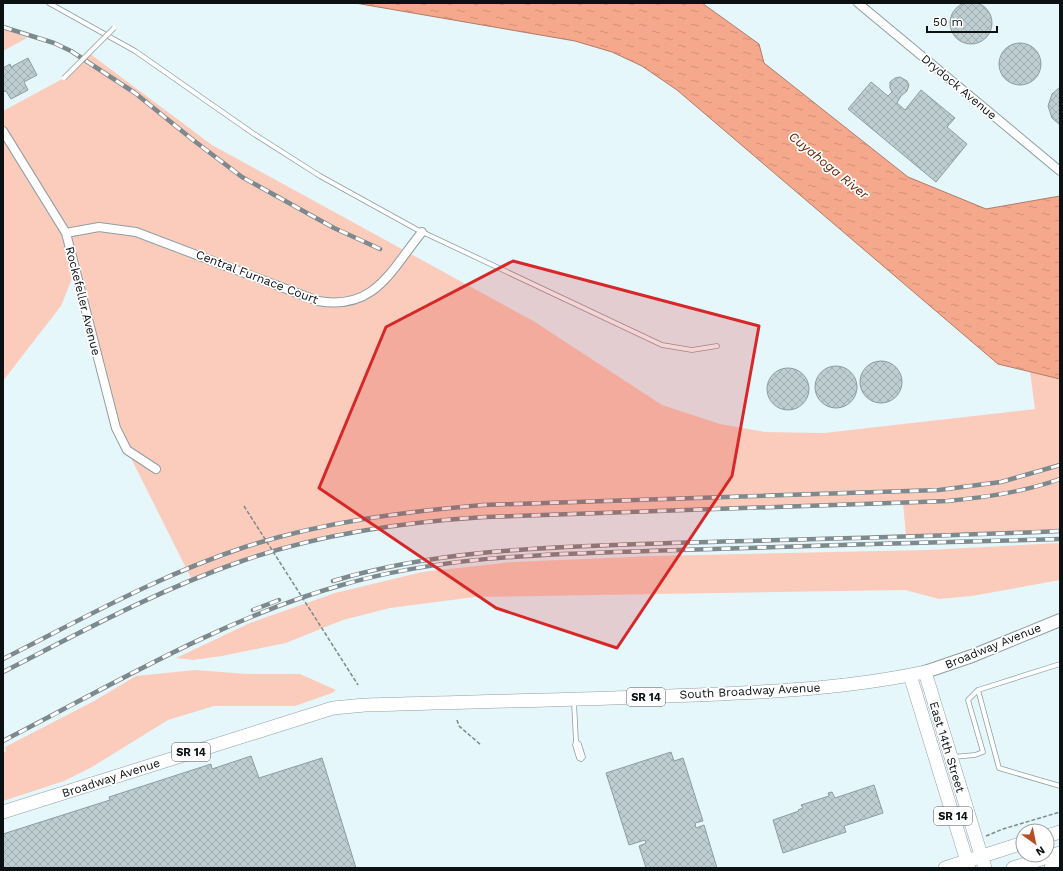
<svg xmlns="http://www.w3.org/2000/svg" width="1063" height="871" font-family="'Work Sans',sans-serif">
  <defs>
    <pattern id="water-ripples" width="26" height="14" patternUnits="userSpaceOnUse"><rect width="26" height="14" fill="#f5a88c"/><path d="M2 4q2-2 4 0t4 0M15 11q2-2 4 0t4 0" fill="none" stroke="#d19078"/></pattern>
    <pattern id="building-cross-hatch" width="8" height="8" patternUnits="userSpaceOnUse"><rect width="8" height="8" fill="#bdcdd2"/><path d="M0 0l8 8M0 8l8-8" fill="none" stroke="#a1afb3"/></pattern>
  </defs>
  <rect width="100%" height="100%" fill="#e6f7fc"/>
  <!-- grass -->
  <path fill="#fbccbc" d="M3,28L27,38L3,51Z
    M89,53L212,145L535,322L662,405L720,424L765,432L824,433L1035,409L1030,372L1060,379V531L906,536L903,503L485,517C382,524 288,541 192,580L116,428L75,271L61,306L3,381V111L64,78Z
    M1060,543V580L972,596L939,599L905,590L475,597L390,608L343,620L286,643L222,656L193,660L176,658L250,623L335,593L422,572L513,562L653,556L928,550Z
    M195,670L248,674H300L336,690L332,693L295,706H214L168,720L92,767L64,781L3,801V753L6,751L5,747L94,701L136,676Z"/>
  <!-- water -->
  <path fill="url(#water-ripples)" stroke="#af7b68" d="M355,3H702L759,44L764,63L908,177L986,209L1060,196V379L998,364L677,90L642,66L612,52L575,41Z"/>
  <!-- building -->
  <path fill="url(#building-cross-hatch)" stroke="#8d9ca1" d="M950 23a21 21 0 1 1 42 0a21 21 0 1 1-42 0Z
    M999 64a21 21 0 1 1 42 0a21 21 0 1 1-42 0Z
    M28,58L37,75L24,82L28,90L11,99L6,91L3,92V68L10,64L11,67Z
    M900,77L907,81L909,85L907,91L901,96L897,103L905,110L921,90L955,118L947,127L967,144L936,182L848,109L871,82L888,96L892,92L890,88V82L895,78Z
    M1060,87V125L1052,118L1048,106L1052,94Z
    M860 382a21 21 0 1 1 42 0a21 21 0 1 1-42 0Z
    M815 387a21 21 0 1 1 42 0a21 21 0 1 1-42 0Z
    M767 389a21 21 0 1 1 42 0a21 21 0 1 1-42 0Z
    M671,752L674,761L683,758L703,821L695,823L696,828L704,825L717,868H646L639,846L646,843L645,840L629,845L606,773Z
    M251,756L259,778L322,758L356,868H3V834L110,800L109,797L211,764L212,769Z
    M874,785L883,813L844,826L846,832L783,853L773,820L799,811L798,810L803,808L801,805L829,796L828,793L832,792L835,798Z"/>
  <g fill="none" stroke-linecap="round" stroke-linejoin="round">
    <defs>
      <path id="lane" d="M49,3L135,51L254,134L320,176L416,229L662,345L692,350L717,346
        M978,690L999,768L1060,786
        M574,702L576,742L575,745L579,758L581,759
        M576,742L579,744L583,757L581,759
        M953,757L975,755L983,752L968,700L978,690L1060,664"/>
      <path id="street" d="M858,3L1060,171
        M3,131L66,233L116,428L127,450L156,469
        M66,233L99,227L136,232L318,301C375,311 391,270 422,232"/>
      <path id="secondary" d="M925,672L972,656L1060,620"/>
      <path id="primary" d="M910,675L969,868
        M3,812L333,708L365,705C466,702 566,700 667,696C753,693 840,690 925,672L985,868
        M1047,836L1060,832
        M945,868L1023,843
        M1013,868L1060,853
        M1051,868L1060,863"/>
    </defs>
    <!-- lane casing -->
    <use href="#lane" stroke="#8f9ea3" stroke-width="5.5"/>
    <!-- street casing -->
    <use href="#street" stroke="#8f9ea3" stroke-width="10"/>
    <!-- secondary casing -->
    <use href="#secondary" stroke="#8f9ea3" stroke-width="14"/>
    <!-- primary casing -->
    <use href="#primary" stroke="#8f9ea3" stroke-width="14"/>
    <!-- path -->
    <path stroke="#7d898d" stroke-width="1.5" stroke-dasharray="4 2" stroke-linecap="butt" d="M457,720L459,726L481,745
      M986,836L1003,829L1060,812"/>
    <!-- lane -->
    <use href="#lane" stroke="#fff" stroke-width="4"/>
    <!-- street -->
    <use href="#street" stroke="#fff" stroke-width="8"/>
    <!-- secondary -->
    <use href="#secondary" stroke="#fff" stroke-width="12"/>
    <!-- primary -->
    <use href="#primary" stroke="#fff" stroke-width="13"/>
    <defs>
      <path id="rail" d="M3,27L54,43L71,51L135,93L193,140L242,177L334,228L380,249
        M333,581C443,548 558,547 671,543C801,539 931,537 1060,531
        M253,610L279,600
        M3,659C82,619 160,575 245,547C323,522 402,512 483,505L939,490L1001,482L1060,465
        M3,672C81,632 158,590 242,561C320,534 403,522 485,517L948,501C986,497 1024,492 1060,479
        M3,741C112,685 224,618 342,585C452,553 567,554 680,550C807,546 933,542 1060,539"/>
    </defs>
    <!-- rail casing -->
    <use href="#rail" stroke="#7e898d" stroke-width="4.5"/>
    <!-- rail -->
    <use href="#rail" stroke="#fff" stroke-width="3" stroke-dasharray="9" stroke-linecap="butt"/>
    <defs>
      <path id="lane-bridge" d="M64,78L114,28"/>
    </defs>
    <!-- lane-bridge casing -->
    <use href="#lane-bridge" stroke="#8f9ea3" stroke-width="5.5" stroke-linecap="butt"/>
    <!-- path-bridge -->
    <path stroke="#7d898d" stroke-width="1.5" stroke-dasharray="4 2" stroke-linecap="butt" d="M244,506L358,685"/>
    <!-- lane-bridge -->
    <use href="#lane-bridge" stroke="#fff" stroke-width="4"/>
  </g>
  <!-- marked area -->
  <path fill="#d62828" fill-opacity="0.2" stroke="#d62828" stroke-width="3" stroke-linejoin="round" d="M513,261L759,326L732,476L617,648L496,608L319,488L386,327Z"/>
  <g text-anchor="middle" stroke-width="3.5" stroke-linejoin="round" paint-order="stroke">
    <!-- shield labels -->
    <g fill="#fff" stroke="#54585a" stroke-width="1">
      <rect x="627" y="688" width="38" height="18" rx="3"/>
      <rect x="172" y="743" width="38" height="18" rx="3"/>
      <rect x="934" y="807" width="38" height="18" rx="3"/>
    </g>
    <g font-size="11" font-weight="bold" fill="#0b1113">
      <text x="646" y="701">SR 14</text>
      <text x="191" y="756">SR 14</text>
      <text x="953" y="820">SR 14</text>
    </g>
    <!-- street labels -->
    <g font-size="12" fill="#0b1113" stroke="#fff">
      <text transform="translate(959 87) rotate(40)" y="4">Drydock Avenue</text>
      <text transform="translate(257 277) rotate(21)" y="4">Central Furnace Court</text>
      <text transform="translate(83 301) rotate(76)" y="4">Rockefeller Avenue</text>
      <text transform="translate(993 646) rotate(-22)" y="4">Broadway Avenue</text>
      <text transform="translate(750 691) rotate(-3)" y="4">South Broadway Avenue</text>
      <text transform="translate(947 747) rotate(73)" y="4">East 14th Street</text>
      <text transform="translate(111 778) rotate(-18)" y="4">Broadway Avenue</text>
    </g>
    <!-- water labels -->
    <g font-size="13" font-style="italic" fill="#672407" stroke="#fff">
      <text transform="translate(829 165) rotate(39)" y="5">Cuyahoga River</text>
    </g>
  </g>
  <!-- border -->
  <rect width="1063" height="871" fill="none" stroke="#0b1113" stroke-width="8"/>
  <!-- north arrow -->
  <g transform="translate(1035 843) rotate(147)"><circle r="19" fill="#ffffff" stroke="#9da0a1"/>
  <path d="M0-3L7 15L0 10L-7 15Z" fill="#b64f27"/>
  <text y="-6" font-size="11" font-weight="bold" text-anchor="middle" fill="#0b1113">N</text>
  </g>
  <!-- scale -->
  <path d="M927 26v6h70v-6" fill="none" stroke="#0b1113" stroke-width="2"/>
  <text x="933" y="26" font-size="12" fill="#0b1113" stroke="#ffffff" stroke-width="3" paint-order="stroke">50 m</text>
</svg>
